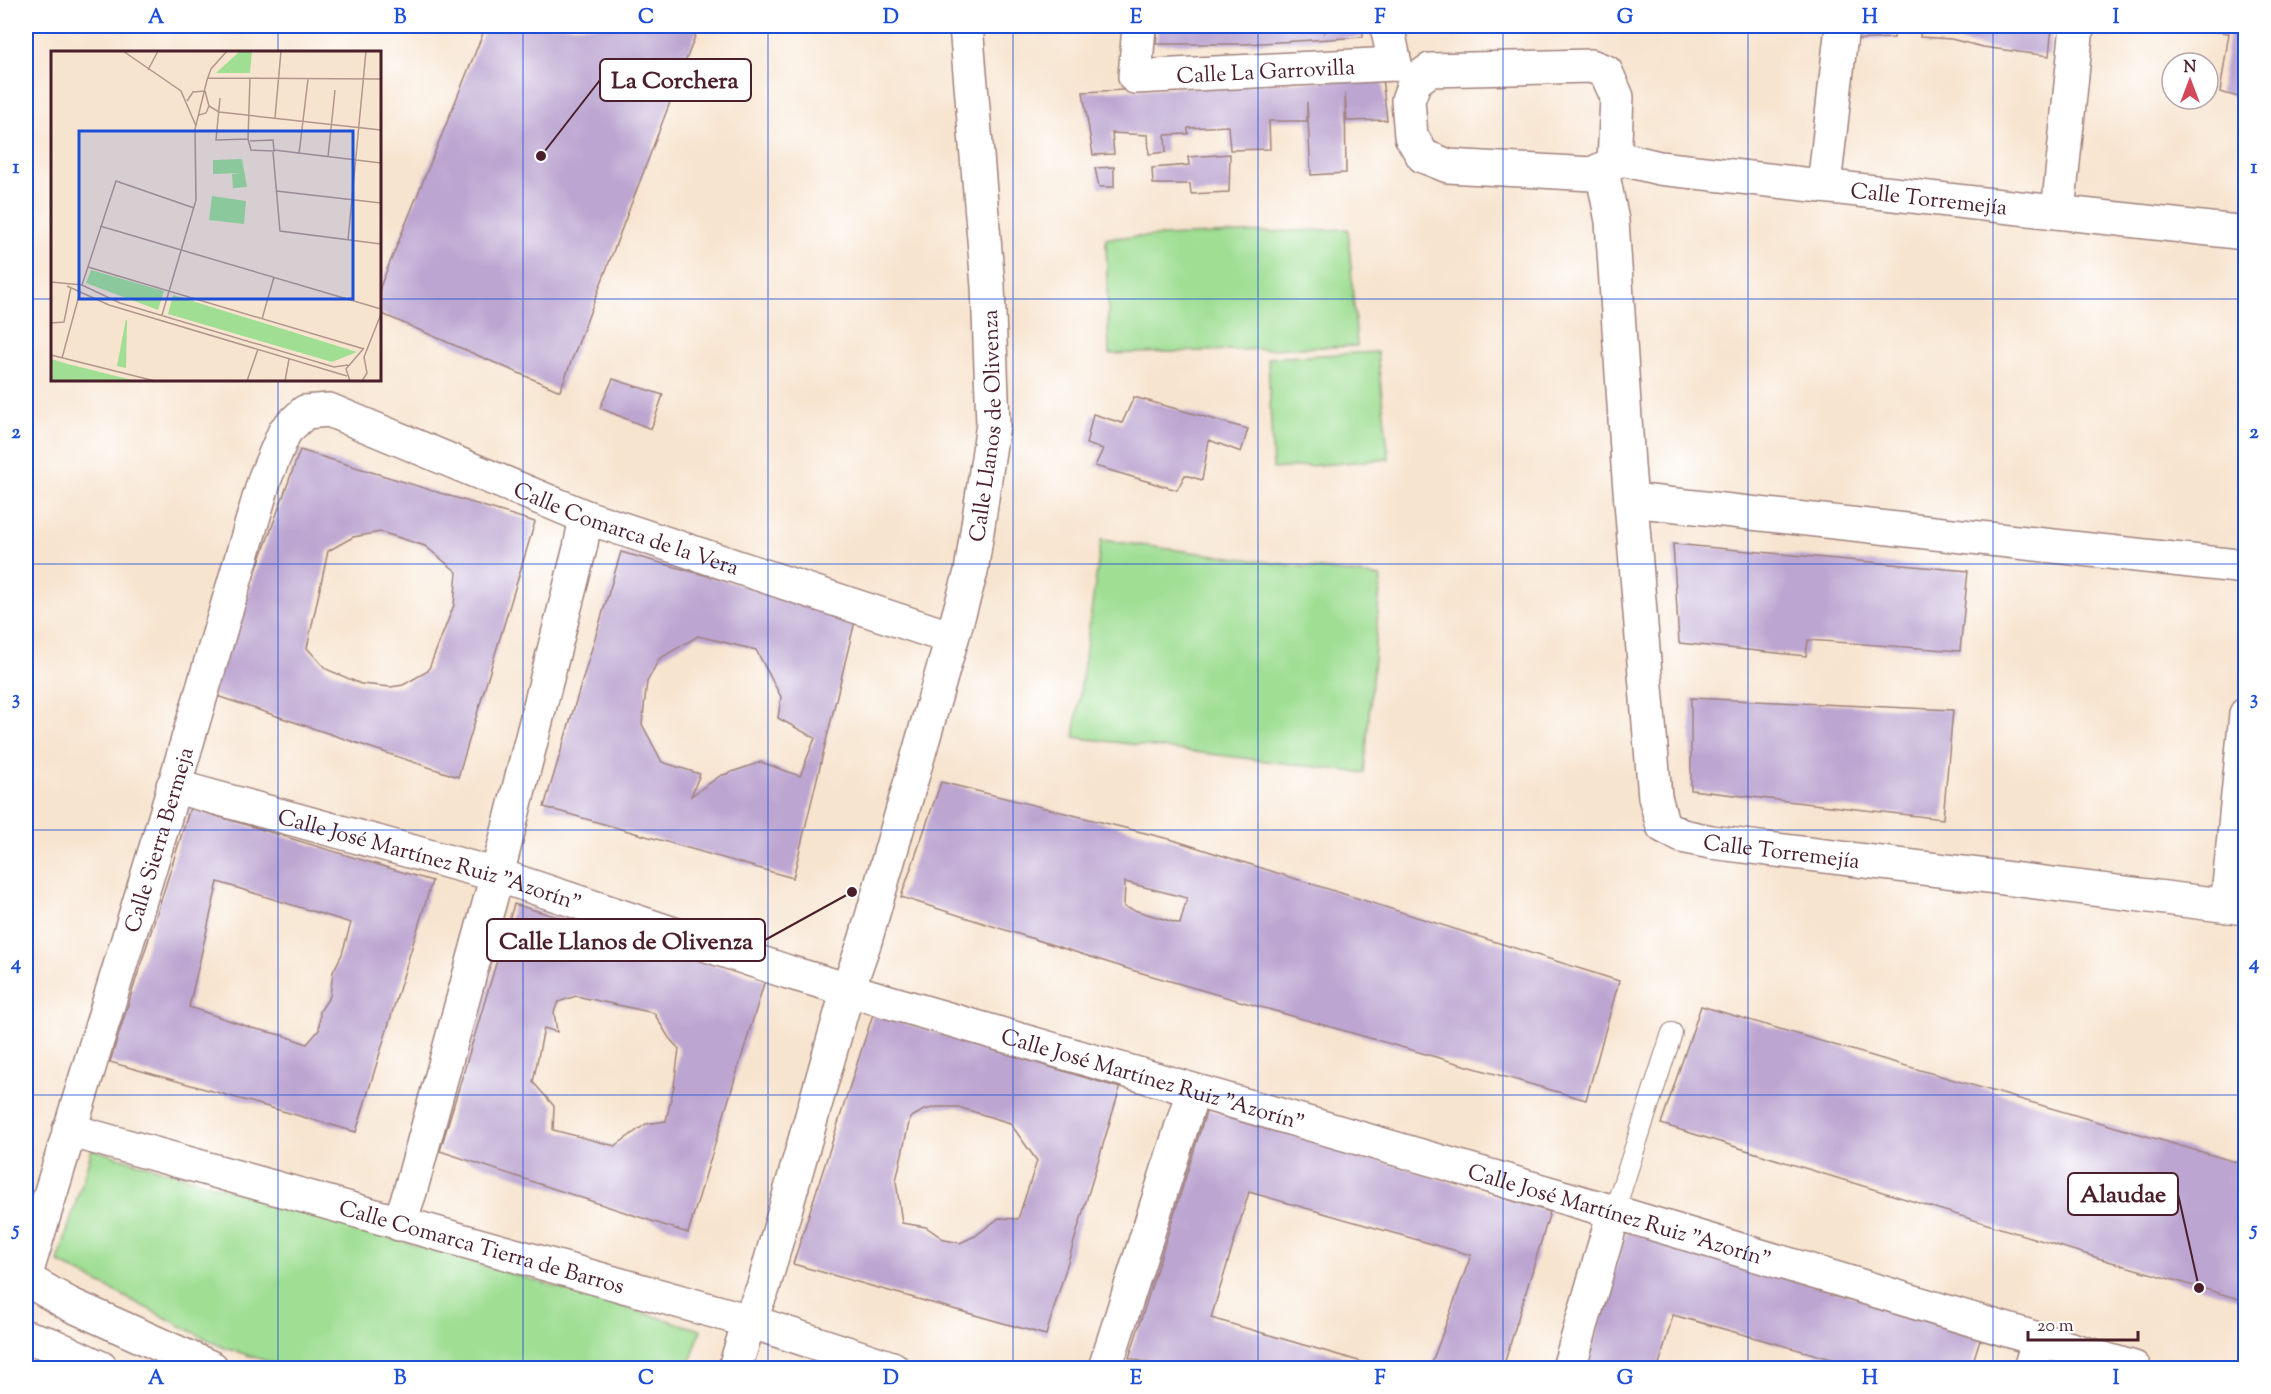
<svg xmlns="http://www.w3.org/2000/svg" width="2271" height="1394" font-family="'Sorts Mill Goudy',serif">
  <rect width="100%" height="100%" fill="#fff"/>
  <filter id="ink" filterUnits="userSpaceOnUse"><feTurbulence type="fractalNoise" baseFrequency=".0167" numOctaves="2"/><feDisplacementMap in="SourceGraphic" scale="12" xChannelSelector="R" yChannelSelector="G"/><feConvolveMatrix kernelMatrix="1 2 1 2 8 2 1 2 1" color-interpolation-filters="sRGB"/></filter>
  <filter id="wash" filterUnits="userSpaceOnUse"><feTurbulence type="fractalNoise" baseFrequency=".008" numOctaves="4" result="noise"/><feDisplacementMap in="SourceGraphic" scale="24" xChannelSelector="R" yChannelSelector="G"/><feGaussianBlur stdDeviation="1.35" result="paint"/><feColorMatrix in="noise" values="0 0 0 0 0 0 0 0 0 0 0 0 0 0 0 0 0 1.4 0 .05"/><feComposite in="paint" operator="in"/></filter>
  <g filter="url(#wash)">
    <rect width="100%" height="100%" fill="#f7e4cf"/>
    <!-- green -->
    <path fill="#9fde93" stroke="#747e5f" stroke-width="1.5" d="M1348,229L1357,346L1109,354L1106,238Z
      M1377,352L1389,459L1273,469L1268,358Z
      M1101,540L1381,577L1364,773L1074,737Z
      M92,1149L701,1330L688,1368H289L222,1347L58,1262Z"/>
    <g id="blocks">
      <!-- building -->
      <path fill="#bca5d0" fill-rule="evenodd" d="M486,26H699L560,391L380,313V287Z
        M1158,26H1324V34L1325,26H1363V37L1244,44H1156Z
        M1853,26H1894V38L1850,40Z
        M1921,26H2052L2049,56L1983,47L1951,39L1920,37Z
        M2187,26H2246V99L2220,92L2229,33L2187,29Z
        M1382,78L1387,120L1347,121L1345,93L1346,173L1311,175L1307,102V121H1269L1270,149L1230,150L1228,126L1188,128V134L1165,135L1166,152L1149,154L1148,135L1112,133L1114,154L1093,155L1083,92Z
        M1230,154L1229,192L1191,194L1190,184H1153L1152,168L1189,165L1188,157Z
        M1114,167V187H1099L1095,168Z
        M613,379L663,395L651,429L600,408Z
        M1134,397L1248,429L1241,452L1209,440L1202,480L1185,475L1177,490L1095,466L1103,449L1086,444L1093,414L1122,423Z
        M300,450L535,522L458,777L211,694ZM381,532L425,546L457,572L454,605L428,671L403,685L391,687L361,684L326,669L307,648L328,551L353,537Z
        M1673,544L1968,571L1960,651L1808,640L1806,656L1679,643Z
        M621,552L856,617L793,878L544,807ZM698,636L756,650L781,697L778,718L815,738L800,776L761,762L720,776L691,796L700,774L662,762L642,724L647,682L659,659Z
        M1691,698L1953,710L1943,819L1691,790Z
        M941,782L1173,840L1619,981L1586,1100L1135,971L901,897ZM1125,882L1187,898L1180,924L1124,907Z
        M190,808L432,881L356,1132L110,1062ZM218,882L351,923L342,954L333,972L330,996L320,1011L319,1030L307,1044L285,1036L252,1028L189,1007Z
        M514,904L765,980L688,1233L440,1151ZM576,996L654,1013L669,1038L679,1049L674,1086L666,1121L646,1124L615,1146L553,1130L554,1106L533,1082L544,1028L557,1032L554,1012L558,1002Z
        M1701,1006L2246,1165V1301L2108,1261L1661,1124ZM2113,1177L2135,1181L2156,1192L2147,1213L2125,1208L2110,1198Z
        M873,1014L1120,1088L1046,1335L793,1264ZM937,1107H958L1010,1123L1037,1161L1018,1219L999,1218L975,1236L960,1243L945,1240L926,1227L902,1223L896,1181L910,1118L924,1110Z
        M1207,1109L1550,1212L1503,1368H1430L1471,1255L1249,1192L1211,1318L1383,1368H1166L1129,1358Z
        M1626,1231L1982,1333L1971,1368H1864L1673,1315L1658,1368H1586Z
        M2056,1361L2079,1368H2054Z"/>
    </g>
  </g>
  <g filter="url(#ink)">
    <use href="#blocks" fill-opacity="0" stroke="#a0827d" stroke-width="1.5"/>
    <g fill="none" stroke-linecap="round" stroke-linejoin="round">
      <defs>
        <path id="lane" d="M1614,1212L1672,1033"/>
        <g id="street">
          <path id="s1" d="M1139,26L1135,77L1395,64"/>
          <path d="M1387,26L1395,64"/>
          <path d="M1591,66L1606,72L1617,97L1614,163L1592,174L1448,166L1423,156L1411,136L1408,100L1415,81L1430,70Z"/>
          <path id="s2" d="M1614,157L1659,168L2246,233"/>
          <path id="s3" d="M1602,170L1612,221L1628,465L1655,797L1663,826L1682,836L1711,842L2246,908"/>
          <path d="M1824,186L1842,26"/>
          <path d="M2058,212L2077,26"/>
          <path d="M1631,500L2246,567"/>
          <path id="s4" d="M173,786L497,875L788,972L893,1003L1614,1212L2134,1368"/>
          <path d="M2227,906L2246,714"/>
          <path id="s5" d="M69,1130L749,1321L892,1368"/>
          <path d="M399,1224L410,1192L497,875L580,548L586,517"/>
          <path id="s6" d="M26,1274L158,841L265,478L285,431L305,412L329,410L586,517L952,638"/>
          <path d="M26,1279L69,1304L212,1368"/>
          <path d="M26,1337L50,1344L101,1368"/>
          <path id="s7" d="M735,1368L749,1321L763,1288L848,989L865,941L971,572L993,424L988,286L966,26"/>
          <path d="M1105,1368L1193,1091"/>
          <path d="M1569,1368L1614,1212"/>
          <path d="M2030,1368L2039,1340"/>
        </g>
      </defs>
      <!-- lane casing -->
      <use href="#lane" stroke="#a0827d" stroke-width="22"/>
      <!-- street casing -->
      <use href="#street" stroke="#a0827d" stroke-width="36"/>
      <!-- lane -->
      <use href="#lane" stroke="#fff" stroke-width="20"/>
      <!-- street -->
      <use href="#street" stroke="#fff" stroke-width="33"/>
    </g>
  </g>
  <!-- grid -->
  <path fill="none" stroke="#1d4ed8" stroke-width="1.5" stroke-opacity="0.55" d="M278,26V52M523,26V1368M768,26V1368M1013,26V1368M1258,26V1368M1503,26V1368M1748,26V1368M1993,26V1368M26,299H52M380,299H2246M278,380V1368M26,564H2246M26,830H2246M26,1095H2246"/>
  <g text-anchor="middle" stroke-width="6" stroke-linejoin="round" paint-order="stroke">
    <!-- street labels -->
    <g font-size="22" fill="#4a1f2b" stroke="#fff">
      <text dy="8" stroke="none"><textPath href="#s1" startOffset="182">Calle La Garrovilla</textPath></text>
      <text dy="8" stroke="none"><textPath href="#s2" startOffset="318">Calle Torremejía</textPath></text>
      <text dy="8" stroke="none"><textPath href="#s7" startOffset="978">Calle Llanos de Olivenza</textPath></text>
      <text dy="8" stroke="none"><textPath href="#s6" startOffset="1254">Calle Comarca de la Vera</textPath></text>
      <text dy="8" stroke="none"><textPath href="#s6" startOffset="454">Calle Sierra Bermeja</textPath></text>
      <text dy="8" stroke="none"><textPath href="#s3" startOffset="782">Calle Torremejía</textPath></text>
      <text dy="8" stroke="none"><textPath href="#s4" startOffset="267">Calle José Martínez Ruiz "Azorín"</textPath></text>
      <text dy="8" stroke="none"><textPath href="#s4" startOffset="1023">Calle José Martínez Ruiz "Azorín"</textPath></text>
      <text dy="8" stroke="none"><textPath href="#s4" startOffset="1509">Calle José Martínez Ruiz "Azorín"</textPath></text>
      <text dy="8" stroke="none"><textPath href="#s5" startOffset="429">Calle Comarca Tierra de Barros</textPath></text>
    </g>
  </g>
  <!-- overview -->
  <g transform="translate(51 51)">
    <rect width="330" height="330" fill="#f7e4cf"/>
    <path d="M189,0H201L199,22H165ZM191,108L196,136L182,137L181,123L191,122L162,123V109ZM161,145L195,150L193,173L158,169ZM40,219L113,240L107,259L35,232ZM122,244L306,301L281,311L117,263ZM75,268L76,270L75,317L66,315ZM0,308L17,313L85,330H0Z" fill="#9fde93"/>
    <path fill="none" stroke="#b2958d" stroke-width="1.5" d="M72,0L130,40L145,75M97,19L107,0M157,27L330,28M169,47L165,89L197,88M136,50L142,41L154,40M158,55L168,61L330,79M148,64L155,62L158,55L154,40M224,67L230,0M197,88L200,99L223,100L222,89L199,90M197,88L199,27M223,99L330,112M222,101L229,180L330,193M248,103L257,28M277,106L284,39M225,140L330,152M49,175L330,258M297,189L315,0M37,216L313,298M0,231L31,234L69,252L283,316L297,314M31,234L65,130L143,157M16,235L58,254L296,325M111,264L145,149L144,78L156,29L160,18L176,0M211,268L223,226M0,272L13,271L20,236M0,304L104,330M11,307L29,241M196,330L207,298M234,330L238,308M299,330L295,318L313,297M311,330L316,322L313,306L330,263"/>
    <path fill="#1d4ed8" fill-opacity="0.15" stroke="#1d4ed8" stroke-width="3" d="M28,80H302V248H28Z"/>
    <rect width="330" height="330" fill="none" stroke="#4a1f2b" stroke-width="3"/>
  </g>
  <!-- callouts -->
  <path fill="none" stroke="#4a1f2b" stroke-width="2" d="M541 156L600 80M852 892L765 940M2199 1288L2178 1194"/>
  <g fill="#4a1f2b" stroke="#fff" stroke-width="2">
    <circle cx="541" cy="156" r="6"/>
    <circle cx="852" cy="892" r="6"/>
    <circle cx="2199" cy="1288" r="6"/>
  </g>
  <g fill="#fff" stroke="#4a1f2b" stroke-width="2">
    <rect x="600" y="59" width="151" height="42" rx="6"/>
    <rect x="487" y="919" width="278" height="42" rx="6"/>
    <rect x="2068" y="1173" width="110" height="42" rx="6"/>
  </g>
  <g font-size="24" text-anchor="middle" font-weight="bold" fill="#4a1f2b">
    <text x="675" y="88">La Corchera</text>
    <text x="626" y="949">Calle Llanos de Olivenza</text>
    <text x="2123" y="1202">Alaudae</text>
  </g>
  <!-- margin -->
  <rect width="2271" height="1394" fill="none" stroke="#fff" stroke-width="66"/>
  <!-- north arrow -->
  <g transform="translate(2190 81)"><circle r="28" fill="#ffffff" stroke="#b7a5aa" stroke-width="1.5"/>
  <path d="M0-4.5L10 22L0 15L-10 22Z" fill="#d1495b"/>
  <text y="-9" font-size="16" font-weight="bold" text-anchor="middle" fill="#4a1f2b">N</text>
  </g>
  <!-- scale -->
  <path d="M2028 1331v9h110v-9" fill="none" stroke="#4a1f2b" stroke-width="3"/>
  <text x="2037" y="1331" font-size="18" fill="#4a1f2b" stroke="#ffffff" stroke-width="4.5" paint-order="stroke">20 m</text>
  <rect x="33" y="33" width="2205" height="1328" fill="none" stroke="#1d4ed8" stroke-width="2"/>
  <g font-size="20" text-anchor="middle" font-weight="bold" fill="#1d4ed8">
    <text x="156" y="23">A</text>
    <text x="400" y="23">B</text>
    <text x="646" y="23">C</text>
    <text x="891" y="23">D</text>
    <text x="1136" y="23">E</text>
    <text x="1380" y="23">F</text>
    <text x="1625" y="23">G</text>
    <text x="1870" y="23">H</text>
    <text x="2116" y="23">I</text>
    <text x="16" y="173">1</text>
    <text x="2254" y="173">1</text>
    <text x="16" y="438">2</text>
    <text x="2254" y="438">2</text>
    <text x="16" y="704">3</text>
    <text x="2254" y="704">3</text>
    <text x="16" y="969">4</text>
    <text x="2254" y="969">4</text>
    <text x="16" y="1235">5</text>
    <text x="2254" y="1235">5</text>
    <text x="156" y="1384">A</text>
    <text x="400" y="1384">B</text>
    <text x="646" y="1384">C</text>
    <text x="891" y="1384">D</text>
    <text x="1136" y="1384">E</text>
    <text x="1380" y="1384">F</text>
    <text x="1625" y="1384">G</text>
    <text x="1870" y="1384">H</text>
    <text x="2116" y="1384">I</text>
  </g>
</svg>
